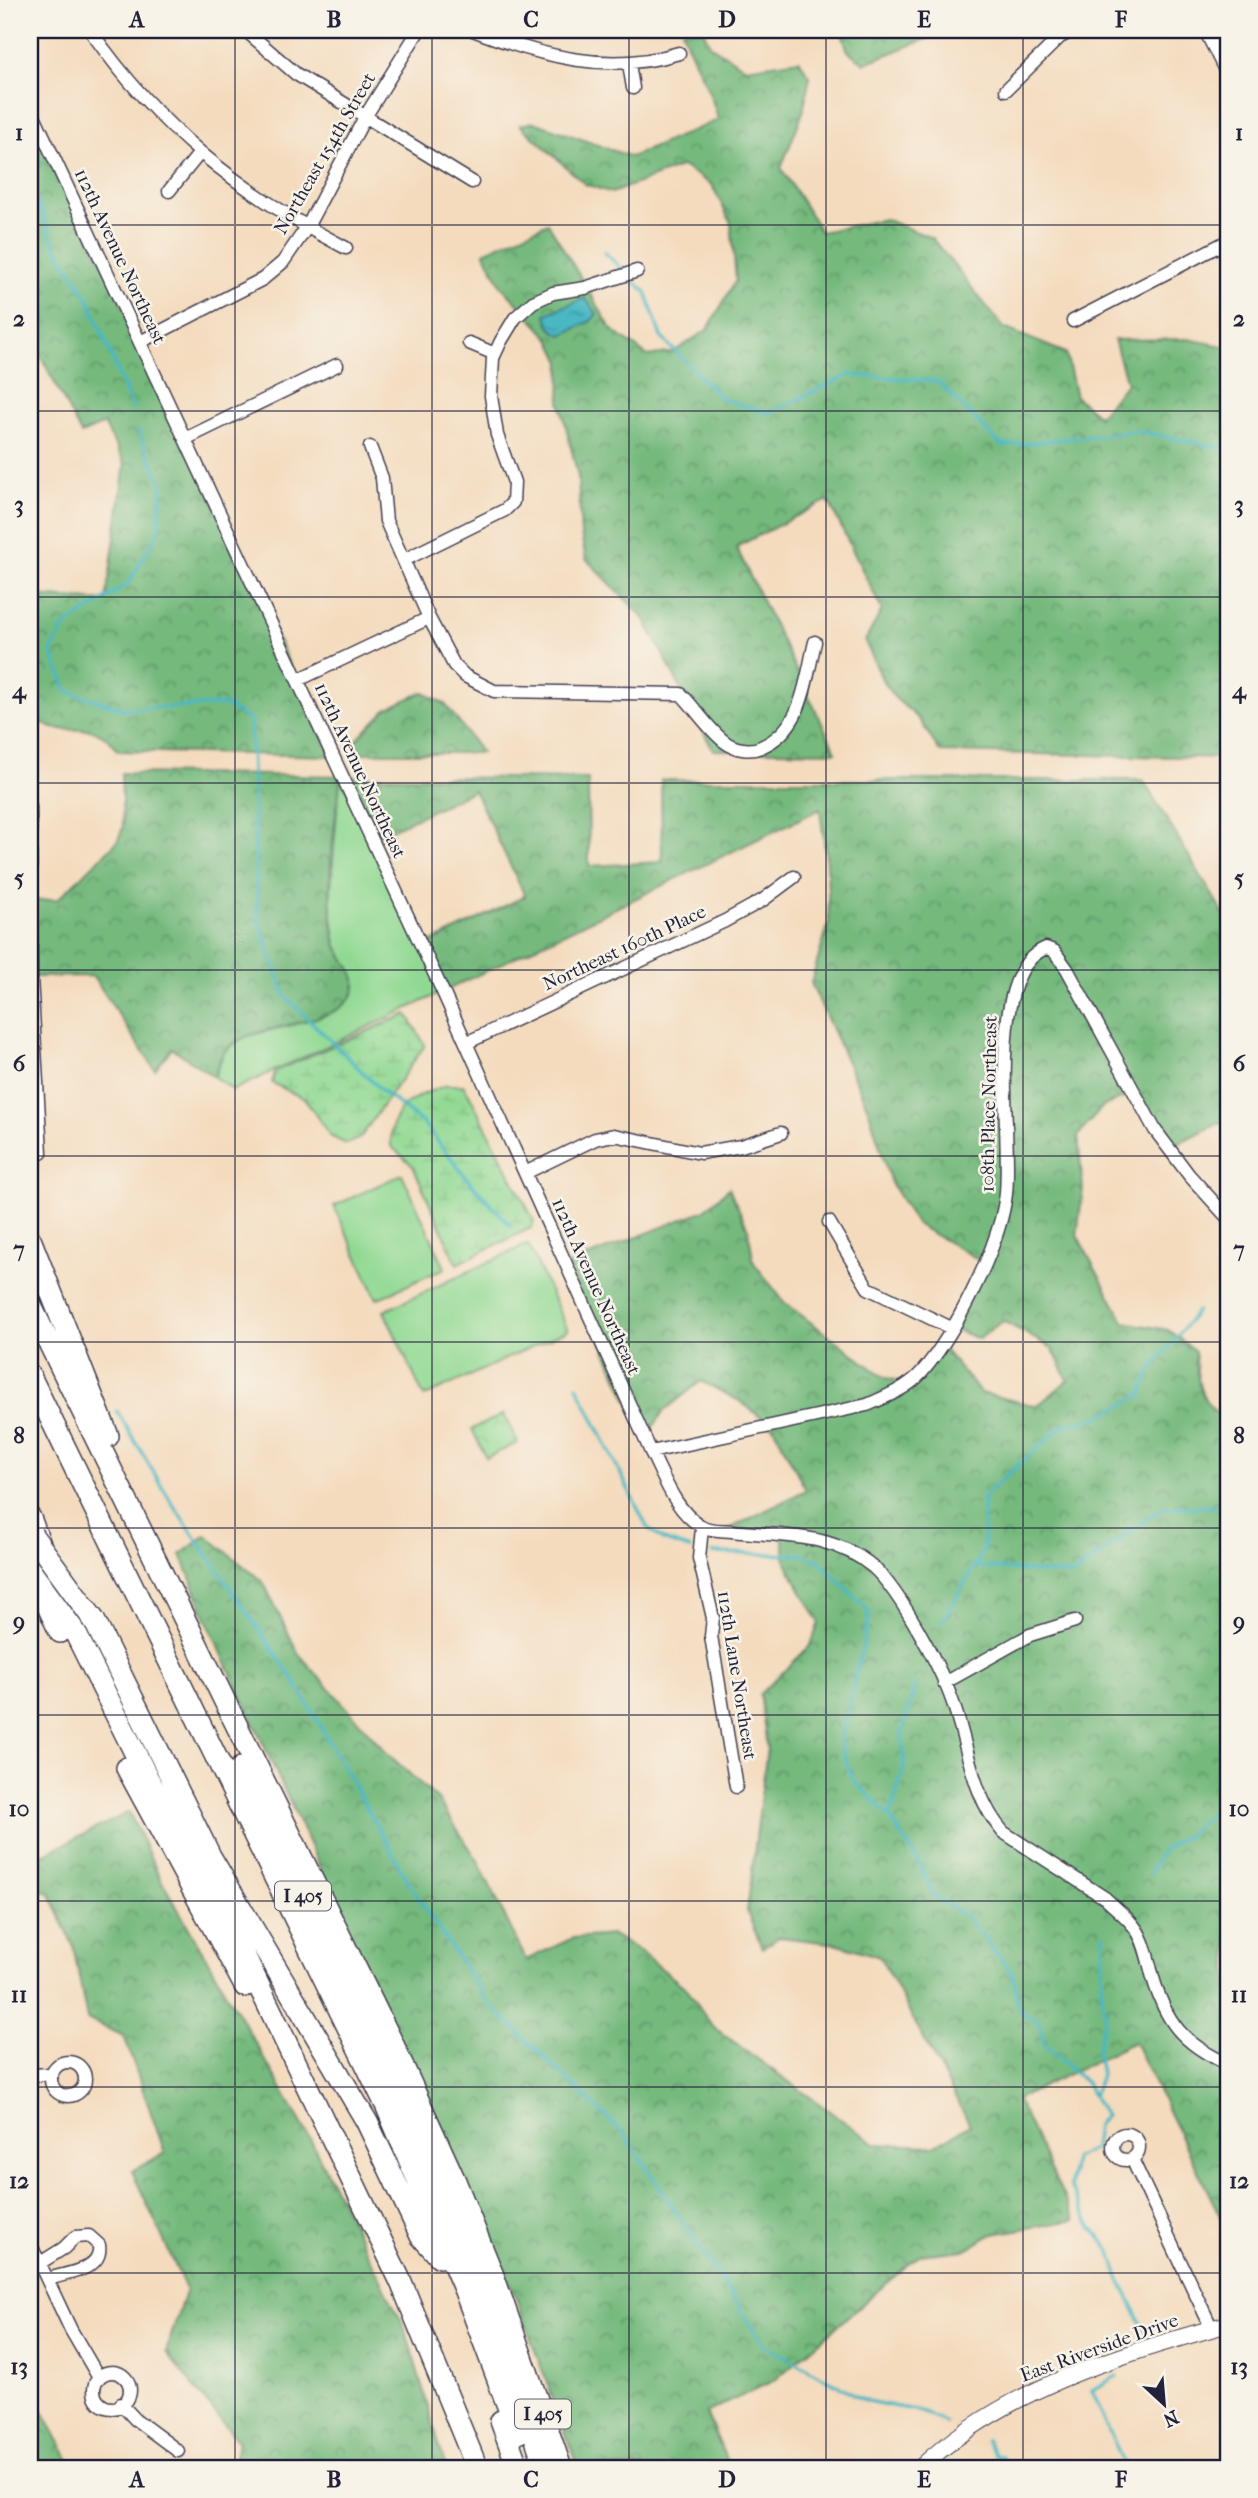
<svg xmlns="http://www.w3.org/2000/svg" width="1258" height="2498" font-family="'IM FELL French Canon',serif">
  <defs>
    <pattern id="forest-crowns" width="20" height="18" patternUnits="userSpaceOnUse" patternTransform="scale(1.75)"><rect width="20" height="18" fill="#74b97d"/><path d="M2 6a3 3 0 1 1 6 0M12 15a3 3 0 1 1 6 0" fill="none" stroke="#5f9668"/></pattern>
    <pattern id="wetland-marsh" width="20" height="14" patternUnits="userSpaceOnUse" patternTransform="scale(1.75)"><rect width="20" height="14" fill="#91d993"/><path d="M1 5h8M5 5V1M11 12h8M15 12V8" fill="none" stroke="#7dba80"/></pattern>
    <pattern id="park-crowns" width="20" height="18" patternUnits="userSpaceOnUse" patternTransform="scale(1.75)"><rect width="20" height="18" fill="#91d993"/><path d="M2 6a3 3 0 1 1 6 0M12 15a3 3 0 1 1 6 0" fill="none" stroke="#7dba80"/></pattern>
    <pattern id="water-ripples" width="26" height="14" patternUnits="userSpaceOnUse" patternTransform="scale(1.75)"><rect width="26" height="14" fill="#4ab8c3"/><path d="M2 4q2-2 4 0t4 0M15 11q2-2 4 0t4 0" fill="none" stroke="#3d95a0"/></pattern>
  </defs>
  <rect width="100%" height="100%" fill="#f7f3e8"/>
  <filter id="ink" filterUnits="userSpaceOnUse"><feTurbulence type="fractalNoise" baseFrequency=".0143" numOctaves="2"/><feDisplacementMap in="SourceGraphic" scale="14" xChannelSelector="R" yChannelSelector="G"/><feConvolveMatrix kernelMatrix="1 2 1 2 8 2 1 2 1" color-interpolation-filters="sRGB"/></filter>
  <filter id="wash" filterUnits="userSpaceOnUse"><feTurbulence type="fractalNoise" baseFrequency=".00686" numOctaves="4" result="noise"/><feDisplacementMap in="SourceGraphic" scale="28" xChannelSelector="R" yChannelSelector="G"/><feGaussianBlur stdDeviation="1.57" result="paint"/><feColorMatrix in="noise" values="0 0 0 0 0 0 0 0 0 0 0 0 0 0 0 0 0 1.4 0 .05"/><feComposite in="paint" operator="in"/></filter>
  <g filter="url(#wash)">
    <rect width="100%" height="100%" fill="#f4dbbe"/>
    <!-- grass -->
    <path fill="#91d993" stroke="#5a7e67" stroke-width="2" d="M340,774L443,992L233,1090L214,1077L224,1052L244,1037L299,1023L355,979L336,944L330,901Z
      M402,1174L445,1268L377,1299L334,1206Z
      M528,1244L568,1330L424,1397L384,1311Z"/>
    <!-- forest -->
    <path fill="url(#forest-crowns)" stroke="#4b6e5c" stroke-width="2" d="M682,30H703L711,46L746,68L799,60L810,76L803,112L781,168L821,232L885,219L932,238L1004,328L1066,353L1076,397L1099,416L1127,383L1114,340L1188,339L1228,347V758L940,752L919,719L894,697L883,681L865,641L882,610L828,500L736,547L836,752L713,750L644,618L586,559L581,534L578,476L560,402L561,362L550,339L502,287L484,252L548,223L612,330L648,356L674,352L708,329L736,280L731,223L712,185L682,166L612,193L585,184L520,125L534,122L631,157L718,120C711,88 692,61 682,30Z
      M850,30H950L865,63L848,51L843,36Z
      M30,107L332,756L118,751C94,717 79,736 50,727C41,724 31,713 30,703C26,679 27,618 37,596L106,601L125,464L104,424L81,434L30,335Z
      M423,692L445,704L482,753H351L350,747L386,709Z
      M121,773L588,779L589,866L662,862L661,780H1143L1228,921V1119L1172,1146L1136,1092L1102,1107L1078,1136L1083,1189L1077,1235L1124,1322L1168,1330L1195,1351C1198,1384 1198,1403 1228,1421V2232L1134,2042L1017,2099L1075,2220L993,2234L964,2250L919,2255L775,2380L706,2413L730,2468H578L513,2290L208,1623L181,1554L206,1535L263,1582L298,1653L387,1753L438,1800L478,1861L526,1960L573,1938L613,1935L641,1952L688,1990L712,2026L875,2144L934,2146L970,2125L880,1957L839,1944L779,1937L762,1948L747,1912L767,1748L760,1694L811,1645L819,1622L786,1563L782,1534L729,1529L806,1490L774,1428L740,1401L701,1381L664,1411L645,1439L567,1265L705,1210L729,1188L748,1229L754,1263L785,1303L884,1377L911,1386L938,1343L981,1393L1037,1406L1068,1380L1052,1348L1003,1321L979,1339L951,1328L981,1261L916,1224L891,1183L868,1108L811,983L829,922L827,865L820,809L443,992L422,947L525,896L474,790L371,840L341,776C334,830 324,886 335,941C339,958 363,974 353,994C335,1030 249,1020 224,1052C219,1059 217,1069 214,1077L172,1048L155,1070L93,976L31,977V901L58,899L117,842L123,827Z
      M129,1812L160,1878L306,2131L405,2328L446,2468H228L234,2464L238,2441L166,2352L186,2289L132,2171L165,2153L124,2036L87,2019L73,1945L49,1892L30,1891V1861Z
      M30,2387L73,2468H30Z"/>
    <!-- wetland -->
    <path fill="url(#wetland-marsh)" stroke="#5a7e67" stroke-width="2" d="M407,1014L425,1045L360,1138L346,1144L330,1136L305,1099L272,1083L275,1071Z
      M447,1085H463L469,1094L534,1221L531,1228L457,1264L413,1166L391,1146C389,1104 413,1098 447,1085Z"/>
    <!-- park -->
    <path fill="url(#park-crowns)" stroke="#5a7e67" stroke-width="2" d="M504,1414L518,1443L486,1458L472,1429Z"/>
    <!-- water -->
    <path fill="url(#water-ripples)" stroke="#366d7f" stroke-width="2" d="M585,298L597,314L591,321L562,335C551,331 548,325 546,314Z"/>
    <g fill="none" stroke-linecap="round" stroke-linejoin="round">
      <!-- stream -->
      <path stroke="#4ab8c3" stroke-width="3.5" d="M30,182L54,244L88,298L133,409
        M604,252L623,270
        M628,276L646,292L661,337L722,399L769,413L849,375L937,381L1002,446L1138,431L1228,449
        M138,431L162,484L158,532L129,583L65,626L51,651L67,691L124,709L225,705L250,720L258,918L285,996L382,1091L424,1124L470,1182L511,1226
        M577,1386L647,1527L663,1540L690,1549
        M117,1411L172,1503L297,1685L415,1893L488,2003L625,2135L764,2345L867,2401L924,2412L946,2423
        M713,1553L804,1555L819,1561L867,1609L869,1618L840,1744L853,1780L890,1817L919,1863L933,1896L967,1917L1013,1974L1020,2012L1038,2021L1044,2044L1086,2083L1105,2116L1097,2125L1094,2149L1074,2158L1070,2187L1092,2228L1110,2249L1119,2278L1146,2333
        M973,1566L1072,1575L1162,1508L1228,1506
        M942,1621L984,1550L983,1497L1062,1426L1097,1418L1141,1395L1151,1370L1197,1311
        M890,1817L904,1767L902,1731L916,1683
        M1150,1873L1162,1851L1190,1833L1228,1797
        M1094,2094L1101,2075L1097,2051L1105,2018L1101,1986L1104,1935
        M1117,2376L1092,2390L1125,2468
        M986,2440L996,2456H1002L1005,2468"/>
    </g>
  </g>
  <g filter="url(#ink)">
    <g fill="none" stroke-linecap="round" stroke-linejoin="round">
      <defs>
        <path id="street" d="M90,30C160,130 239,192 346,248
          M245,30L296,74L472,182
          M473,30C540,56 609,75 679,53
          M1205,30L1228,76
          M629,64L633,88
          M1006,90L1060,37L1074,30
          M30,107L443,992L651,1452C664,1477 675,1511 701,1526C709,1531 723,1530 732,1531C782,1537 832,1532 873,1567C901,1592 944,1673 955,1709C969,1752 973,1797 1003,1832L1105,1898C1115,1908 1128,1917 1136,1929C1145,1942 1148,1959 1152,1974C1165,2022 1183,2044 1228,2064
          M169,191L199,154
          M1073,321L1228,241
          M140,342L263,279L283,262L307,227L365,117L419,30
          M469,343L495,354
          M187,438L337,365
          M370,447L382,478L386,521L429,618L454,665L465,676L494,691L681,694C696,709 708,729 725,742C734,749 750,752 761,747C803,729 805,683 815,642
          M404,560L505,510L513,502L514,482L497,435L491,396L493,358L501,341L515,318L533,302L553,293L585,288L637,271
          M298,680L429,618
          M30,806L31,977L41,1153
          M466,1043L725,921L763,900L794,877
          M525,1173L595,1139L614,1135L700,1153L741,1146L781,1133
          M829,1222L868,1288L951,1328
          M651,1452L867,1405C886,1397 908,1388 922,1372C955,1334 997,1250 1005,1201C1015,1144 981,974 1046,948L1054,951L1067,969L1155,1130L1189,1175L1228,1218
          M702,1528L699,1558L713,1618L711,1636L736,1787
          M944,1683L1030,1635L1075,1621
          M51 2079a17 17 0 1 1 34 0a17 17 0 1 1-34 0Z
          M30,2075L51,2074
          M1113 2147a13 13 0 1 1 26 0a13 13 0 1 1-26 0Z
          M1132,2159L1212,2329
          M30,2243L71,2330L99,2378
          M40,2263L64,2248L75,2237L89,2236L99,2245C103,2270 67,2273 48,2279
          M94 2390a18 18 0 1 1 36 0a18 18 0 1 1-36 0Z
          M121,2404L135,2419L178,2451"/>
        <path id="secondary" d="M920,2468C1005,2388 1119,2355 1228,2324"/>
        <path id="highway" d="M30,1239L108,1436
          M30,1304L391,2040L455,2181L494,2278L561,2468
          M30,1376L386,2105L465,2291L518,2433
          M30,1518L68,1618L147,1777L233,1932L401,2282L477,2468
          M30,1568L60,1632
          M94,1620L210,1856L367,2122L421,2236L440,2257
          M127,1768L245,1986
          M241,1768C293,1877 348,1984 398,2093C454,2215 502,2341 546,2468
          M501,2421L518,2468"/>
      </defs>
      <!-- street casing -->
      <use href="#street" stroke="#423e4f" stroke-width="15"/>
      <!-- secondary casing -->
      <use href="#secondary" stroke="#423e4f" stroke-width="18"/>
      <!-- highway casing -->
      <use href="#highway" stroke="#423e4f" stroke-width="24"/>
      <!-- street -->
      <use href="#street" stroke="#fff" stroke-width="12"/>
      <!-- secondary -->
      <use href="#secondary" stroke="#fff" stroke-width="16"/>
      <!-- highway -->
      <use href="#highway" stroke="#fff" stroke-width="21"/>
      <defs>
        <path id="highway-bridge" d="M32,1535L94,1620"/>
      </defs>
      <!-- highway-bridge casing -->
      <use href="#highway-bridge" stroke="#423e4f" stroke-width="24" stroke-linecap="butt"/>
      <!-- highway-bridge -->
      <use href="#highway-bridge" stroke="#fff" stroke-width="21"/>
    </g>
  </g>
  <!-- grid -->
  <path fill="none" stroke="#22223b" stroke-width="2" stroke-opacity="0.55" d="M235,30V2468M432,30V2468M629,30V2468M826,30V2468M1023,30V2468M30,225H1228M30,411H1228M30,597H1228M30,783H1228M30,970H1228M30,1156H1228M30,1342H1228M30,1528H1228M30,1715H1228M30,1901H1228M30,2087H1228M30,2273H1228"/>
  <g text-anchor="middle" stroke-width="5" stroke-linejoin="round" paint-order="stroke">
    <!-- shield labels -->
    <g fill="#f7f3e8" stroke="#62616f" stroke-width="2">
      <rect x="275" y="1881.5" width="56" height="29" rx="5"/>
      <rect x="515" y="2399.5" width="56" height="29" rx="5"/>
    </g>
    <g font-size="18" font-weight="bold" fill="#22223b">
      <text x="303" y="1902">I 405</text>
      <text x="543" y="2420">I 405</text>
    </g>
    <!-- street labels -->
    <g font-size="19" fill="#22223b" stroke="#f7f3e8">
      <text transform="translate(324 153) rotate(-60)" y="7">Northeast 154th Street</text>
      <text transform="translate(121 256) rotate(65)" y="7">112th Avenue Northeast</text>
      <text transform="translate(361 770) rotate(65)" y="7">112th Avenue Northeast</text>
      <text transform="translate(624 947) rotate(-25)" y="7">Northeast 160th Place</text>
      <text transform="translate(988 1104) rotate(-89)" y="7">108th Place Northeast</text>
      <text transform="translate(597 1286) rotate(66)" y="7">112th Avenue Northeast</text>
      <text transform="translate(738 1675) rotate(81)" y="7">112th Lane Northeast</text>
      <text transform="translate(1099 2347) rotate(-20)" y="7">East Riverside Drive</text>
    </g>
  </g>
  <!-- margin -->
  <rect width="1258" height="2498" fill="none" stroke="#f7f3e8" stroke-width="77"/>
  <!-- north arrow -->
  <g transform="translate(1164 2404) rotate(154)" stroke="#f7f3e8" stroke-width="5" paint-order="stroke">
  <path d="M0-5L12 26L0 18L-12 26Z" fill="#22223b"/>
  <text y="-10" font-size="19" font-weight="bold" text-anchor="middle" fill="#22223b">N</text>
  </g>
  <rect x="38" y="38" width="1182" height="2422" fill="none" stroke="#22223b" stroke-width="2.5"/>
  <g font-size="23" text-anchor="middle" font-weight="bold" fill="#22223b">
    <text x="137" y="27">A</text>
    <text x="334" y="27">B</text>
    <text x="531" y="27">C</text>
    <text x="727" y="27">D</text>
    <text x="924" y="27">E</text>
    <text x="1121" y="27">F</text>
    <text x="19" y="140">1</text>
    <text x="1239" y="140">1</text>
    <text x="19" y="326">2</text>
    <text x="1239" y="326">2</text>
    <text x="19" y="512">3</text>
    <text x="1239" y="512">3</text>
    <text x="19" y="698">4</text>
    <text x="1239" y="698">4</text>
    <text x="19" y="885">5</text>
    <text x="1239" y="885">5</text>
    <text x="19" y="1071">6</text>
    <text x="1239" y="1071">6</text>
    <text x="19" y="1257">7</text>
    <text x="1239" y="1257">7</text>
    <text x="19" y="1443">8</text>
    <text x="1239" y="1443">8</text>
    <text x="19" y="1629">9</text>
    <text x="1239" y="1629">9</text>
    <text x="19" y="1816">10</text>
    <text x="1239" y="1816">10</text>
    <text x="19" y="2002">11</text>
    <text x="1239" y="2002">11</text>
    <text x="19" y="2188">12</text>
    <text x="1239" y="2188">12</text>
    <text x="19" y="2374">13</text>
    <text x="1239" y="2374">13</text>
    <text x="137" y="2487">A</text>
    <text x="334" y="2487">B</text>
    <text x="531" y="2487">C</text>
    <text x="727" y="2487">D</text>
    <text x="924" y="2487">E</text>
    <text x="1121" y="2487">F</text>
  </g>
</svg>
